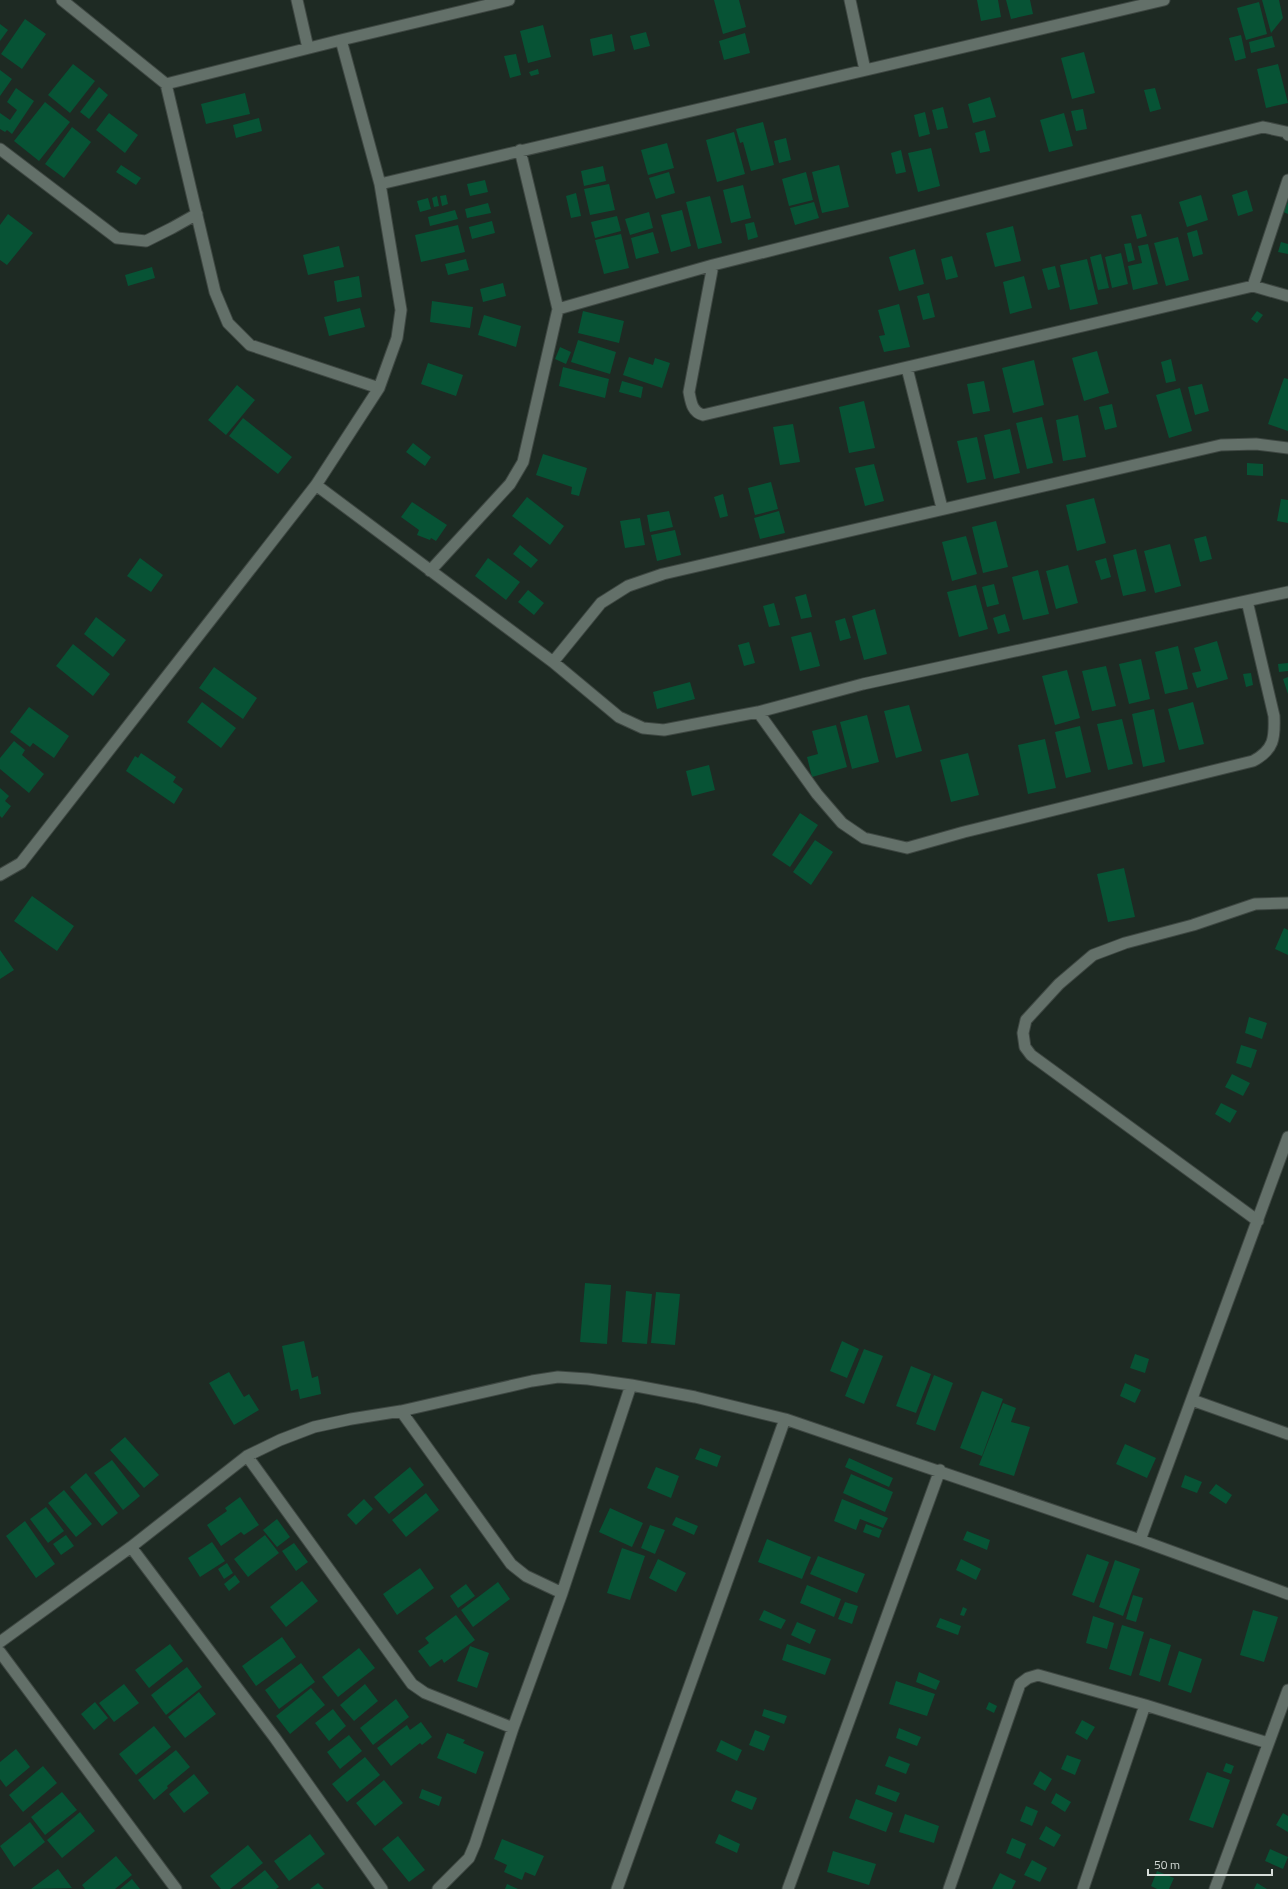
<svg xmlns="http://www.w3.org/2000/svg" width="1288" height="1889" font-family="'Titillium Web',sans-serif">
  <rect width="100%" height="100%" fill="#1e2a23"/>
  <!-- building -->
  <path fill="#075335" d="M714,0H739L746,27L723,34Z
    M977,0H998L1001,17L981,21Z
    M1006,0H1030L1033,14L1011,19Z
    M1262,0H1279L1283,18L1271,33Z
    M1259,2L1267,34L1246,40L1237,8Z
    M25,19L46,34L22,69L1,54Z
    M0,24L8,30L0,41Z
    M543,25L551,57L528,63L520,31Z
    M646,32L650,46L634,50L630,36Z
    M745,33L750,53L724,60L719,41Z
    M612,34L615,51L593,56L590,39Z
    M1241,35L1246,58L1235,61L1229,38Z
    M1272,36L1275,47L1251,53L1249,42Z
    M1084,52L1095,93L1072,99L1061,58Z
    M516,54L521,75L510,78L504,56Z
    M73,64L95,81L70,113L48,95Z
    M1278,64L1288,103L1266,108L1257,69Z
    M538,69L539,74L531,76L529,72Z
    M0,70L12,79L0,96Z
    M99,87L108,95L89,119L80,112Z
    M16,88L34,101L12,134L7,130L5,132L0,129V113L10,120L17,110L7,102Z
    M1155,88L1161,109L1150,112L1144,90Z
    M245,93L250,114L206,124L201,104Z
    M990,97L996,117L973,123L968,104Z
    M45,102L70,122L39,161L14,141Z
    M943,107L948,128L937,130L932,110Z
    M1083,109L1087,129L1076,131L1071,111Z
    M925,112L930,134L919,137L914,115Z
    M109,113L138,135L125,153L96,130Z
    M1064,113L1073,146L1049,152L1040,120Z
    M259,118L262,131L236,138L233,125Z
    M763,122L774,165L751,171L743,142L740,143L736,129Z
    M72,127L91,142L64,178L45,164Z
    M985,130L990,151L980,153L975,133Z
    M734,132L745,174L717,182L706,140Z
    M786,138L791,160L779,163L774,141Z
    M667,143L674,168L648,175L641,150Z
    M931,148L940,186L918,192L908,153Z
    M901,150L906,172L896,174L891,153Z
    M121,165L141,178L136,185L116,172Z
    M839,165L849,207L822,213L812,172Z
    M603,166L606,181L584,186L581,171Z
    M669,172L675,193L656,199L649,178Z
    M806,172L813,200L789,206L782,179Z
    M485,180L488,192L470,196L467,184Z
    M609,184L615,210L590,215L584,189Z
    M743,185L751,218L731,223L723,190Z
    M1247,190L1253,211L1238,216L1232,195Z
    M576,193L581,216L571,218L566,196Z
    M446,195L448,204L442,206L440,196Z
    M1201,195L1208,220L1187,227L1179,202Z
    M437,196L439,206L434,207L432,198Z
    M710,196L722,243L698,249L686,202Z
    M428,198L431,209L420,212L417,201Z
    M814,202L819,218L795,225L790,208Z
    M1288,202V214L1283,212Z
    M488,203L491,213L467,218L465,209Z
    M455,210L458,219L430,226L428,217Z
    M682,210L691,246L671,252L661,215Z
    M649,212L653,228L630,235L625,219Z
    M8,214L33,233L7,265L0,260V225Z
    M1141,214L1147,236L1137,239L1131,216Z
    M617,216L621,231L595,238L591,222Z
    M492,221L495,233L472,239L469,227Z
    M754,222L758,237L748,240L745,224Z
    M458,225L465,252L421,262L415,235Z
    M1013,226L1021,261L995,267L986,233Z
    M1197,230L1203,254L1193,257L1187,233Z
    M653,232L659,253L636,259L631,238Z
    M621,234L629,268L604,274L595,240Z
    M1178,237L1189,280L1166,286L1154,243Z
    M1281,242L1288,244V254L1278,252Z
    M1131,243L1135,260L1128,262L1124,244Z
    M1148,244L1158,284L1133,290L1128,266L1142,263L1138,246Z
    M339,246L344,267L308,275L303,255Z
    M915,249L924,284L899,291L889,257Z
    M1121,253L1128,284L1112,288L1105,257Z
    M1101,254L1109,288L1098,290L1090,257Z
    M952,256L958,277L946,280L941,259Z
    M466,259L469,270L448,275L445,264Z
    M1087,259L1098,304L1070,310L1060,265Z
    M1055,266L1060,287L1048,290L1042,269Z
    M152,267L155,278L128,286L125,275Z
    M359,276L362,297L337,302L334,281Z
    M1024,276L1032,308L1010,314L1003,282Z
    M503,283L506,296L483,302L480,289Z
    M929,293L935,317L923,320L917,296Z
    M432,301L473,307L470,328L430,322Z
    M899,304L910,347L884,352L879,336L885,335L878,310Z
    M360,308L365,327L329,336L324,317Z
    M583,311L624,321L619,343L578,333Z
    M1257,311L1263,315L1257,323L1251,319Z
    M484,315L521,326L516,347L478,335Z
    M578,340L616,352L610,374L571,362Z
    M560,347L571,352L566,364L555,359Z
    M1097,351L1109,393L1084,401L1072,358Z
    M629,357L653,365L655,358L670,363L662,388L623,375Z
    M1171,359L1176,381L1166,383L1161,362Z
    M1034,360L1044,405L1013,413L1002,368Z
    M428,363L463,375L456,396L421,384Z
    M563,367L609,379L605,398L559,386Z
    M1284,378L1288,379V431L1268,424Z
    M622,381L643,387L641,398L619,392Z
    M984,381L990,411L973,414L967,384Z
    M1202,384L1209,411L1195,415L1188,387Z
    M237,385L255,400L226,435L208,420Z
    M1180,388L1192,431L1169,438L1156,395Z
    M864,401L875,448L849,453L839,407Z
    M1112,404L1117,427L1105,430L1099,407Z
    M1078,415L1086,457L1063,461L1056,420Z
    M1042,417L1053,463L1027,469L1016,423Z
    M243,418L292,457L278,474L229,436Z
    M793,424L800,462L780,465L773,427Z
    M1010,429L1020,473L994,479L984,435Z
    M977,437L986,479L967,483L957,441Z
    M413,443L431,457L425,466L406,452Z
    M543,454L587,468L579,496L571,494L572,487L536,475Z
    M1247,463L1263,464V476L1247,475Z
    M874,464L884,501L865,506L855,468Z
    M771,482L778,509L755,515L748,488Z
    M723,494L728,516L720,518L714,497Z
    M527,497L564,526L550,545L512,516Z
    M1094,498L1106,543L1077,551L1066,505Z
    M1281,499L1288,500V523L1277,521Z
    M412,502L447,525L436,541L431,538L430,540L417,535L419,530L401,517Z
    M669,511L673,527L650,532L647,515Z
    M779,511L785,533L760,539L754,518Z
    M640,518L645,545L625,548L620,521Z
    M996,521L1008,567L983,573L972,527Z
    M675,530L681,555L657,561L651,535Z
    M966,536L977,574L952,581L942,542Z
    M1206,536L1212,559L1200,562L1194,539Z
    M1170,544L1181,586L1155,593L1144,551Z
    M520,545L538,560L531,568L513,554Z
    M1136,549L1146,591L1123,596L1113,555Z
    M140,558L163,575L151,592L127,576Z
    M488,558L520,582L506,600L475,576Z
    M1106,558L1111,577L1101,580L1095,561Z
    M1068,565L1078,603L1056,609L1046,571Z
    M1038,570L1049,614L1023,620L1012,577Z
    M994,584L999,604L987,607L982,587Z
    M976,585L988,629L959,637L947,592Z
    M528,590L544,603L534,615L518,602Z
    M806,594L812,617L801,619L795,597Z
    M774,603L780,625L769,627L763,606Z
    M875,609L887,654L864,660L852,616Z
    M1005,614L1010,631L998,634L993,618Z
    M96,617L126,640L113,657L84,634Z
    M845,618L851,638L840,641L835,621Z
    M811,632L820,666L800,671L791,637Z
    M1217,641L1228,679L1197,688L1192,673L1201,671L1194,648Z
    M749,642L755,663L744,666L738,645Z
    M73,644L110,674L93,696L56,666Z
    M1178,646L1188,689L1165,694L1155,652Z
    M1141,659L1150,699L1129,704L1119,664Z
    M1288,663V671L1279,672L1278,664Z
    M1106,666L1116,706L1092,711L1082,671Z
    M214,667L257,698L243,719L199,688Z
    M1067,670L1080,718L1055,725L1042,676Z
    M1251,673L1253,685L1246,687L1243,674Z
    M1288,677V694L1283,679Z
    M690,682L695,699L657,709L653,692Z
    M202,702L236,728L221,748L187,722Z
    M1193,702L1204,744L1179,750L1168,709Z
    M909,705L922,751L896,758L884,711Z
    M29,707L69,736L54,758L33,743L30,747L10,732Z
    M1154,709L1165,762L1143,767L1132,714Z
    M867,715L879,762L852,769L840,722Z
    M1122,719L1133,764L1108,770L1097,724Z
    M836,725L847,767L812,777L807,757L818,754L812,731Z
    M1080,726L1091,772L1066,778L1055,732Z
    M1045,739L1056,788L1028,794L1018,745Z
    M14,741L25,750L22,755L44,774L29,793L0,769V758Z
    M141,753L176,777L173,782L183,789L174,804L126,771L135,756L138,758Z
    M968,753L979,795L951,802L940,760Z
    M709,765L715,790L692,796L686,771Z
    M0,788L9,796L5,801L11,806L2,818L0,816Z
    M800,813L818,825L790,867L772,855Z
    M815,840L833,852L811,885L793,872Z
    M1124,868L1135,917L1108,922L1097,874Z
    M32,896L74,926L57,951L14,921Z
    M1284,928L1288,930V955L1275,949Z
    M0,950L14,970L0,979Z
    M1249,1017L1267,1023L1262,1039L1245,1033Z
    M1241,1045L1257,1050L1251,1068L1236,1063Z
    M1232,1074L1250,1083L1243,1096L1225,1087Z
    M1221,1103L1237,1111L1230,1123L1215,1114Z
    M585,1283L611,1285L607,1344L580,1342Z
    M626,1291L652,1294L647,1344L622,1342Z
    M656,1292L680,1294L675,1345L651,1343Z
    M304,1341L312,1378L318,1376L321,1394L300,1399L298,1389L291,1391L282,1346Z
    M842,1341L859,1349L847,1378L830,1371Z
    M864,1349L883,1356L864,1404L845,1396Z
    M1135,1354L1149,1359L1145,1373L1130,1368Z
    M911,1366L931,1374L916,1413L896,1406Z
    M229,1372L244,1397L249,1394L259,1410L234,1425L209,1383Z
    M934,1375L953,1383L935,1431L916,1424Z
    M1125,1383L1141,1390L1135,1403L1120,1396Z
    M982,1391L1003,1399L982,1456L960,1448Z
    M1003,1403L1016,1408L1011,1422L1030,1427L1014,1476L979,1465Z
    M125,1437L159,1475L144,1488L110,1450Z
    M1125,1444L1156,1458L1147,1478L1116,1464Z
    M700,1448L721,1456L717,1467L695,1459Z
    M849,1458L893,1478L889,1487L845,1467Z
    M112,1460L140,1496L123,1510L94,1473Z
    M410,1467L424,1485L389,1514L374,1497Z
    M656,1467L679,1476L671,1498L647,1488Z
    M86,1473L118,1513L102,1526L70,1487Z
    M851,1474L893,1492L885,1512L843,1493Z
    M1185,1475L1202,1482L1197,1493L1181,1487Z
    M1216,1484L1232,1495L1226,1504L1209,1493Z
    M64,1490L92,1524L76,1537L48,1503Z
    M426,1493L439,1510L406,1537L392,1520Z
    M240,1497L259,1525L244,1535L241,1532L221,1546L207,1525L227,1511L225,1508Z
    M364,1499L373,1509L356,1525L347,1515Z
    M842,1499L888,1518L883,1528L860,1519L856,1530L834,1521Z
    M46,1507L64,1531L48,1543L30,1519Z
    M610,1508L643,1523L632,1547L599,1532Z
    M676,1517L698,1526L694,1535L672,1525Z
    M277,1519L290,1537L277,1547L263,1530Z
    M25,1521L55,1564L36,1578L6,1536Z
    M866,1524L882,1530L879,1538L863,1532Z
    M650,1525L665,1530L655,1554L641,1548Z
    M967,1531L990,1540L987,1550L963,1540Z
    M66,1535L74,1546L61,1555L53,1544Z
    M265,1535L279,1553L248,1577L234,1559Z
    M767,1539L811,1557L802,1579L758,1562Z
    M212,1542L225,1561L200,1577L188,1558Z
    M294,1543L308,1562L296,1571L282,1551Z
    M622,1548L645,1556L630,1600L607,1593Z
    M1087,1554L1109,1562L1094,1603L1072,1595Z
    M818,1556L865,1574L857,1593L810,1574Z
    M658,1559L686,1573L676,1592L649,1578Z
    M961,1559L981,1569L976,1580L956,1570Z
    M1115,1560L1140,1569L1123,1616L1099,1607Z
    M227,1563L233,1573L224,1579L218,1569Z
    M420,1568L434,1588L397,1615L383,1594Z
    M235,1575L240,1582L229,1591L224,1584Z
    M302,1581L318,1601L286,1627L270,1607Z
    M498,1582L510,1599L473,1627L461,1610Z
    M466,1584L475,1596L458,1608L450,1596Z
    M807,1585L841,1599L834,1617L800,1603Z
    M1133,1595L1143,1598L1136,1622L1126,1619Z
    M845,1602L858,1606L852,1624L838,1619Z
    M963,1607L967,1609L964,1616L960,1615Z
    M764,1610L786,1620L781,1629L759,1620Z
    M1253,1610L1278,1617L1264,1662L1240,1655Z
    M456,1615L475,1640L444,1663L442,1659L430,1667L418,1651L429,1643L425,1638Z
    M1093,1616L1114,1623L1107,1649L1086,1643Z
    M940,1618L961,1626L958,1635L936,1627Z
    M797,1622L816,1630L810,1644L791,1635Z
    M1122,1625L1144,1632L1131,1676L1109,1669Z
    M282,1637L296,1657L256,1686L242,1666Z
    M1150,1638L1171,1645L1160,1682L1139,1675Z
    M170,1644L183,1661L149,1688L135,1670Z
    M787,1644L831,1659L825,1675L782,1660Z
    M470,1646L489,1653L477,1688L457,1681Z
    M359,1648L375,1668L338,1697L322,1677Z
    M1179,1651L1202,1659L1191,1693L1168,1685Z
    M301,1663L315,1682L279,1709L265,1690Z
    M187,1667L202,1687L166,1715L151,1695Z
    M919,1672L940,1681L936,1690L916,1682Z
    M896,1681L935,1694L927,1716L889,1704Z
    M124,1684L139,1703L114,1722L99,1703Z
    M365,1684L378,1701L354,1721L340,1705Z
    M311,1688L325,1705L290,1734L276,1716Z
    M199,1692L216,1714L185,1738L168,1717Z
    M396,1699L409,1717L373,1745L360,1728Z
    M95,1702L108,1718L94,1730L81,1714Z
    M989,1702L997,1706L994,1713L986,1709Z
    M333,1709L346,1726L329,1741L315,1723Z
    M764,1709L787,1716L784,1724L762,1716Z
    M1082,1720L1095,1727L1087,1740L1075,1733Z
    M421,1722L432,1737L422,1745L420,1743L391,1766L377,1748L407,1725L410,1730Z
    M154,1726L171,1747L136,1775L119,1754Z
    M899,1728L921,1737L917,1746L896,1738Z
    M755,1730L770,1736L764,1751L749,1745Z
    M447,1733L465,1740L463,1743L484,1752L476,1774L437,1758Z
    M349,1735L362,1751L340,1769L327,1752Z
    M721,1740L742,1750L737,1761L716,1751Z
    M16,1749L30,1767L6,1787L0,1779V1762Z
    M176,1750L190,1767L167,1786L168,1788L154,1800L138,1780Z
    M1067,1755L1081,1760L1075,1775L1061,1769Z
    M889,1756L910,1764L906,1774L885,1766Z
    M365,1757L380,1775L347,1802L332,1784Z
    M1226,1763L1234,1766L1231,1774L1223,1771Z
    M43,1766L57,1783L23,1812L9,1795Z
    M1040,1771L1052,1779L1045,1791L1033,1784Z
    M1207,1772L1230,1780L1213,1828L1189,1820Z
    M194,1774L209,1793L184,1813L169,1794Z
    M384,1780L403,1803L375,1826L356,1803Z
    M878,1785L900,1793L896,1802L875,1794Z
    M422,1789L442,1797L439,1806L419,1798Z
    M736,1790L757,1798L752,1810L731,1801Z
    M62,1792L77,1810L45,1835L31,1817Z
    M1056,1793L1071,1802L1065,1812L1051,1803Z
    M856,1799L893,1813L886,1832L849,1818Z
    M1026,1806L1038,1811L1032,1826L1020,1821Z
    M80,1812L95,1831L62,1858L47,1840Z
    M1283,1813L1288,1816V1832L1276,1825Z
    M905,1814L939,1826L934,1843L899,1832Z
    M30,1822L45,1842L14,1867L0,1846Z
    M1046,1826L1061,1835L1054,1847L1039,1839Z
    M310,1834L325,1854L289,1881L274,1861Z
    M719,1834L740,1844L737,1853L715,1843Z
    M398,1836L425,1870L409,1882L382,1849Z
    M1012,1838L1026,1844L1020,1859L1006,1853Z
    M502,1839L544,1856L535,1876L525,1872L522,1880L504,1872L507,1865L494,1859Z
    M248,1845L263,1863L230,1889H221L210,1876Z
    M1270,1849L1288,1857L1283,1869L1265,1861Z
    M833,1851L876,1864L869,1885L827,1872Z
    M116,1856L132,1875L115,1889H85L82,1885Z
    M1032,1860L1047,1868L1040,1882L1024,1875Z
    M58,1869L72,1888L31,1889Z
    M265,1870L279,1887L276,1889H241Z
    M1157,1871L1174,1878L1169,1889H1157L1151,1886Z
    M1000,1873L1016,1881L1012,1889H992Z
    M132,1879L140,1889H120Z
    M318,1883L324,1889H310Z
    M1257,1883L1267,1889H1254Z
    M507,1884L518,1889H505Z"/>
  <g fill="none" stroke-linecap="round" stroke-linejoin="round">
    <defs>
      <path id="minor" d="M62,0L166,84L341,40L509,0
        M297,0L308,48
        M850,0L865,70
        M166,84L215,292L228,323L250,345L379,388
        M0,149L117,238L146,241L172,228L197,214
        M380,184L1164,0
        M713,265L689,392C691,402 692,412 703,415L1253,286L1288,296
        M1253,286L1288,180
        M558,309L713,265L1263,127L1286,132L1288,135
        M907,368L942,508
        M316,485L553,662L619,717L643,728L664,730L758,712L863,684L1288,592
        M430,571L510,484L523,462L558,309L520,150
        M553,662L601,603L628,586L663,574L1221,445L1256,444L1288,448
        M758,712L817,794L842,823L864,838L907,848L964,832L1253,761C1274,750 1275,738 1274,716L1247,601
        M0,875L21,863L316,485L379,388L397,338L401,310L380,184L341,40
        M1258,1221L1031,1055L1025,1047L1023,1033L1026,1020L1059,984L1093,955L1125,943L1193,925L1255,904L1288,903
        M1192,1400L1288,1434
        M401,1411L511,1564L526,1576L562,1593
        M247,1456L412,1684L425,1693L513,1728
        M1140,1540L1288,1137
        M131,1547L275,1738L382,1889
        M0,1642L131,1547L247,1456L280,1440L314,1427L351,1419L401,1411L532,1381L558,1377L588,1379L631,1385L695,1397L785,1419L1140,1540L1288,1594
        M0,1652L176,1889
        M438,1889L469,1858L475,1844L513,1728L562,1593L631,1385
        M617,1889L785,1419
        M788,1889L940,1470
        M949,1889L1020,1684L1028,1678L1038,1675L1145,1705L1268,1743
        M1083,1889L1145,1705
        M1215,1889L1288,1690"/>
    </defs>
    <!-- minor casing -->
    <use href="#minor" stroke="#3e4742" stroke-width="13"/>
    <!-- minor -->
    <use href="#minor" stroke="#637069" stroke-width="11"/>
  </g>
  <!-- scale -->
  <path d="M1148 1869v6h124v-6" fill="none" stroke="#d7deda" stroke-width="2"/>
  <text x="1154" y="1869" font-size="12" fill="#d7deda" stroke="#1e2a23" stroke-width="3" paint-order="stroke">50 m</text>
</svg>
